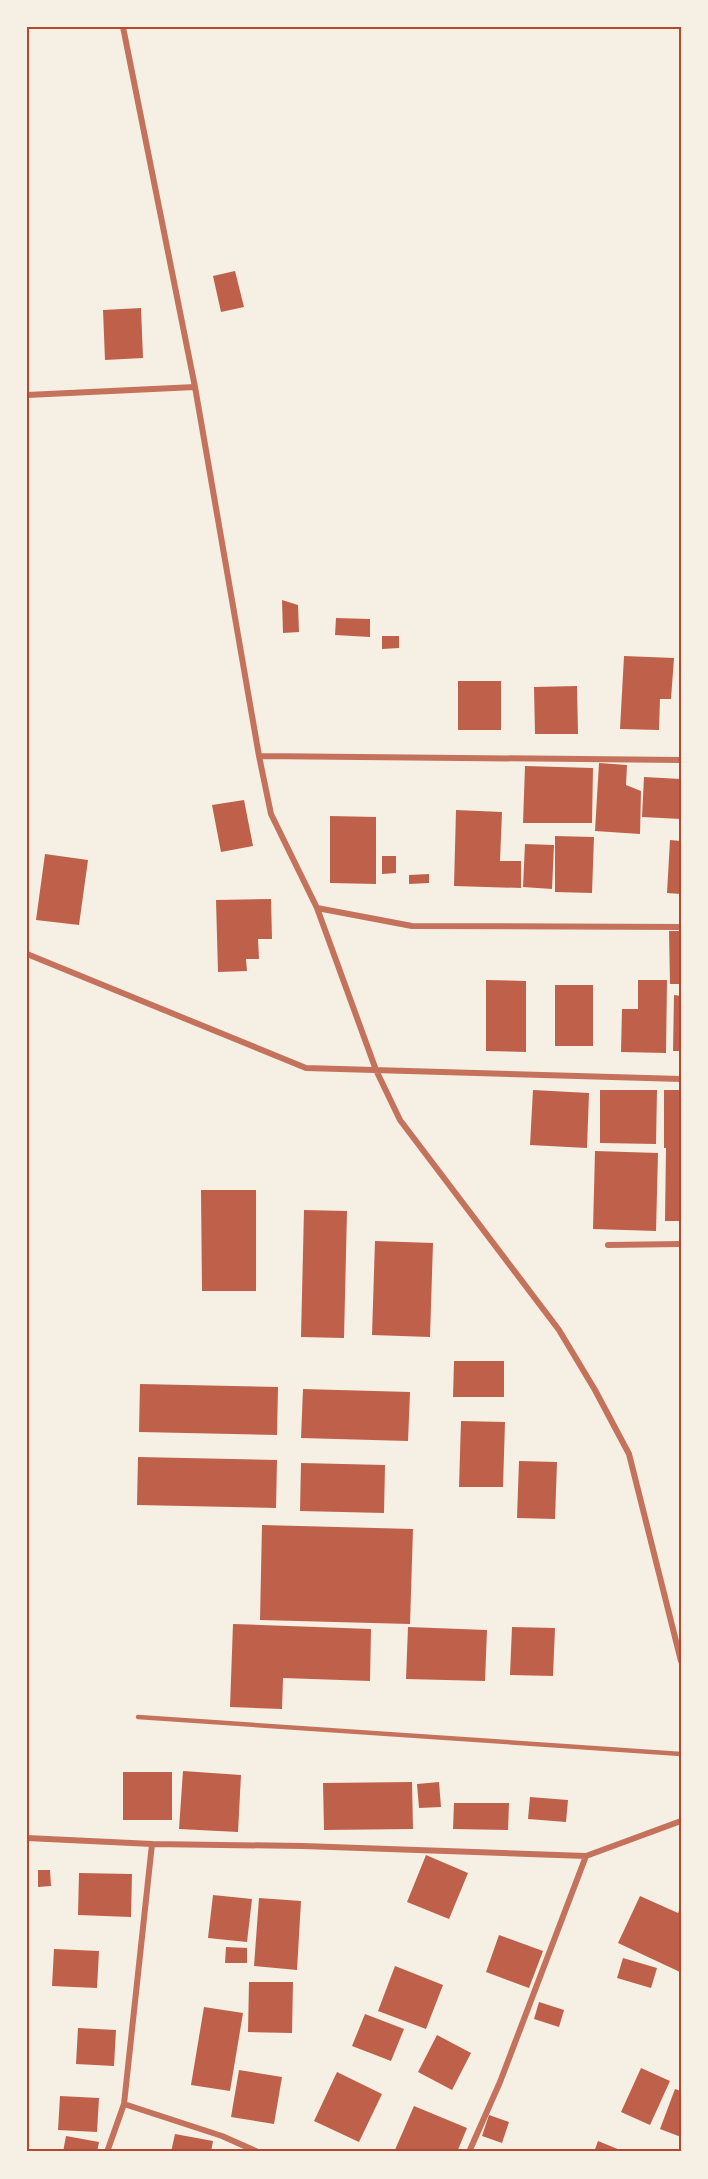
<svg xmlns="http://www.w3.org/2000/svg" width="708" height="2179" font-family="Ubuntu,sans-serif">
  <rect width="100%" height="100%" fill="#f6efe4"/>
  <!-- building -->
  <path fill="#bf614a" d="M235,271L244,307L221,312L213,276Z
    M141,308L143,358L105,360L103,310Z
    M282,600L298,605L299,632L283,633Z
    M336,618L370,619V637L335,635Z
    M382,636H399V648L382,649Z
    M624,656L674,658L671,699H660L659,730L620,729Z
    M458,681H501V730H458Z
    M577,686L578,734H535L534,687Z
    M599,763L627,765L626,785L641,791L640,834L595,831Z
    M525,766L593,768L592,823H523Z
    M644,777L681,779V819L642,817Z
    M244,800L253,846L221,852L212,805Z
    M456,810L502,812L500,861H521V888L454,886Z
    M330,816L376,817V884L330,883Z
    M555,836L594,837L592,893L555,892Z
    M670,840L681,841V894L667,893Z
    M525,844L554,845L552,889L523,887Z
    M45,854L88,860L79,925L36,920Z
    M382,856H396V873L382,874Z
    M429,874V883L409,884V875Z
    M271,899L272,939H258L259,959H246L247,971L218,972L216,900Z
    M669,931H681V984H670Z
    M486,980L526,981V1052L486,1051Z
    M638,980H667L666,1053L621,1052L622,1009H638Z
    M555,985H593V1046H555Z
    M674,995L681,996V1051H673Z
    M533,1090L589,1093L587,1148L530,1145Z
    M600,1090H657L656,1144L600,1143Z
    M664,1090H681V1221H665L666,1148H664Z
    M595,1151L658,1153L656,1231L593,1229Z
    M201,1190H256V1291H202Z
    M304,1210L347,1211L344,1338L301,1337Z
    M375,1241L433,1243L430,1337L372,1335Z
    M454,1361H504V1397H453Z
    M140,1384L278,1387L277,1435L139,1432Z
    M303,1389L410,1392L408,1441L301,1438Z
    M461,1421L505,1422L503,1487H459Z
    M138,1457L277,1460L276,1508L137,1505Z
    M519,1461L557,1462L555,1519L517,1518Z
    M301,1463L385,1465L384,1513L300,1511Z
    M262,1525L413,1529L410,1624L260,1620Z
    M233,1624L371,1629L370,1681L283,1678L282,1709L230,1707Z
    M408,1627L487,1630L485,1681L406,1679Z
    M512,1627L555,1628L553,1676L510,1675Z
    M183,1771L241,1775L238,1832L179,1829Z
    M123,1772H172V1820H123Z
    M412,1782L413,1829L324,1830L323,1783Z
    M439,1782L441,1807L419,1808L417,1784Z
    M530,1797L568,1800L566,1822L528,1819Z
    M454,1803H509L508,1830L453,1829Z
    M426,1855L468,1873L449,1919L407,1902Z
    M38,1870H50L51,1886L38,1887Z
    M79,1873L132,1874L131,1917L78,1915Z
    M213,1895L252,1899L247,1942L208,1938Z
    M640,1896L678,1913L681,1906L680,1972L618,1943Z
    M259,1898L301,1901L297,1970L254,1966Z
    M499,1935L543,1951L529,1988L486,1972Z
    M226,1947L247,1948V1963H225Z
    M54,1949L99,1951L97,1988L52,1986Z
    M623,1958L657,1968L651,1988L617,1978Z
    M395,1966L443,1985L426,2029L378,2011Z
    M249,1982H293L292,2033L248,2032Z
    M539,2002L564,2010L559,2027L534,2019Z
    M204,2007L243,2013L230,2091L191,2085Z
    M365,2014L404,2029L391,2061L352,2046Z
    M78,2028L116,2030L114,2066L76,2064Z
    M437,2035L471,2053L452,2090L418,2072Z
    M641,2068L670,2081L650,2125L621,2112Z
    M239,2070L282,2077L274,2124L231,2117Z
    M337,2072L382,2094L359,2142L314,2121Z
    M675,2089L681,2091V2137L660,2129Z
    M60,2096L99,2098L97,2132L58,2130Z
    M414,2106L467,2128L457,2152H394Z
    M489,2115L509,2122L502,2143L482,2136Z
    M175,2134L213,2141L211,2152H171Z
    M66,2136L99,2142L97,2152H63Z
    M598,2141L625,2152H594Z"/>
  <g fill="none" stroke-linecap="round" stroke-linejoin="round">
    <!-- service -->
    <path stroke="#c5725c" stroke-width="4.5" d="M138,1717L681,1754"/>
    <!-- minor -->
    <path stroke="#c5725c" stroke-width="6" d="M123,27L195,387L259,756L271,814L317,908L376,1070L400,1120L559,1330L595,1390L629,1454L681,1661
      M27,395L195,387
      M259,756L681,760
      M317,908L412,926L681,927
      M27,954L306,1068L681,1079
      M608,1245L681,1244
      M27,1838L152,1844L303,1846L586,1856
      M124,2104L222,2136L258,2152
      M107,2152L124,2104L152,1844
      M469,2152L500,2082L586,1856L681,1821"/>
  </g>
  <!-- border -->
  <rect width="708" height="2179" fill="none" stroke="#f6efe4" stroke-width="57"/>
  <rect x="28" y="28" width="652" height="2122" fill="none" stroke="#b5482f" stroke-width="2"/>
</svg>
